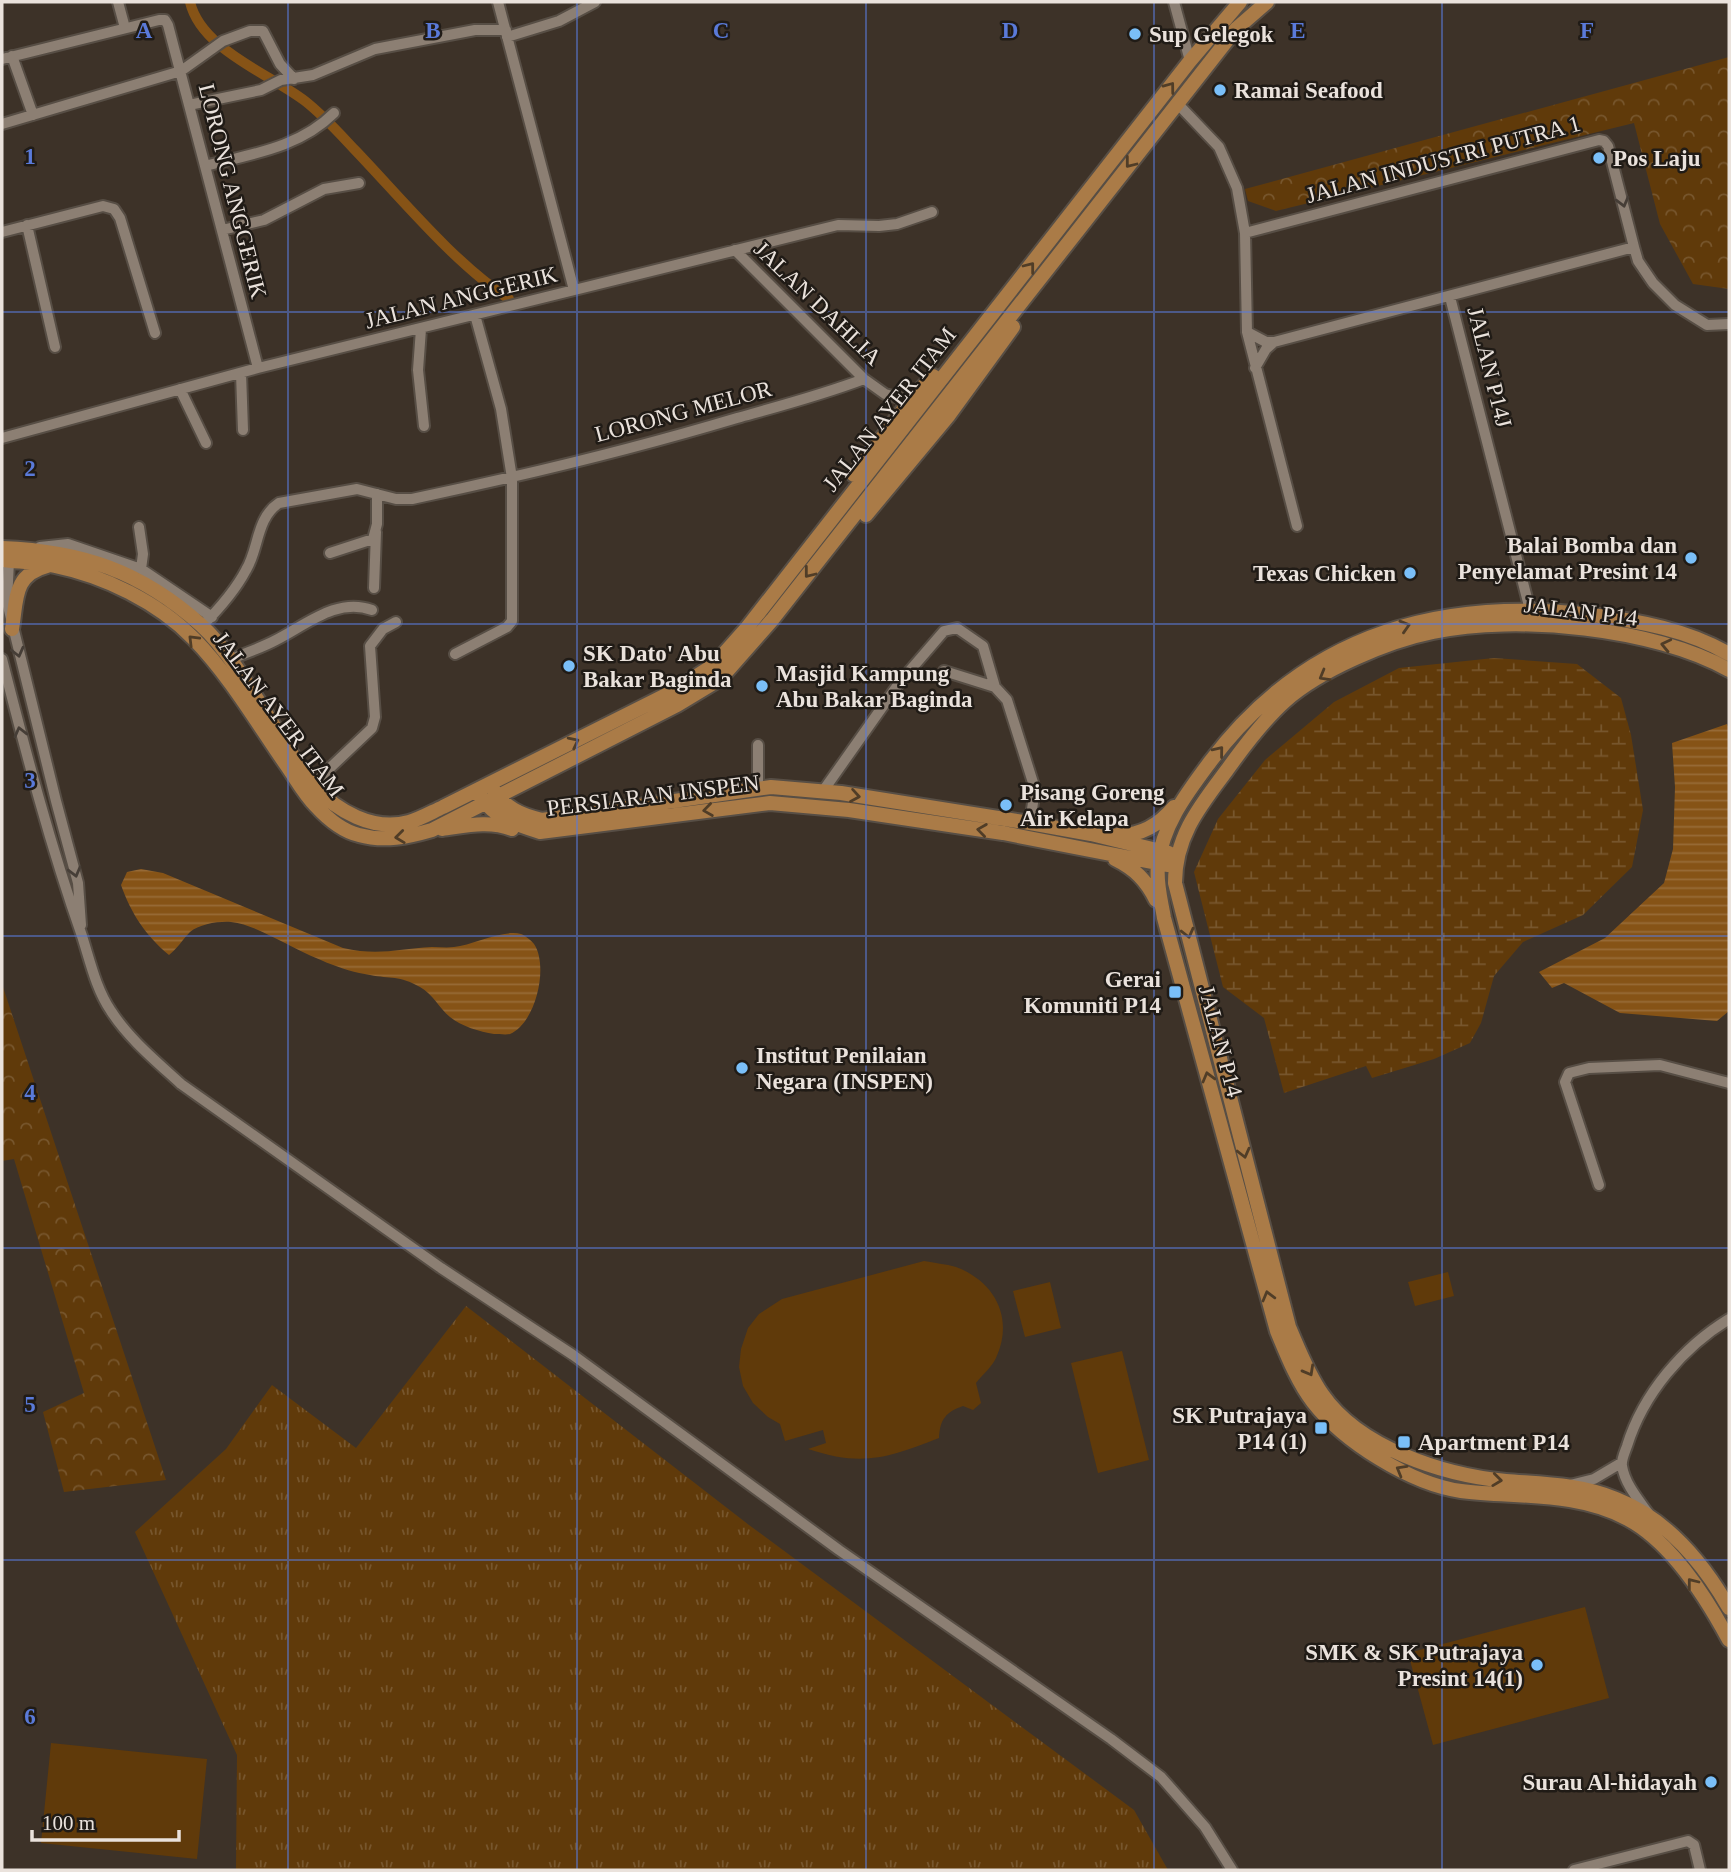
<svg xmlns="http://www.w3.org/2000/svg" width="1731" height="1872" font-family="'Times New Roman',serif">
  <defs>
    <pattern id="grass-tufts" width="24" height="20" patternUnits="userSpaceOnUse" patternTransform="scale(1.75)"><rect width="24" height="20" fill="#603a0a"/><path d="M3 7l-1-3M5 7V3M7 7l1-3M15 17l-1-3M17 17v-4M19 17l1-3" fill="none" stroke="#77562d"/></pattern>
    <pattern id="forest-crowns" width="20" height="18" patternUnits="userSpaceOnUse" patternTransform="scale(1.75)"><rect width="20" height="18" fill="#603a0a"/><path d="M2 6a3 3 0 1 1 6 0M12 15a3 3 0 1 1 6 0" fill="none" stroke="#77562d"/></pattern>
    <pattern id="wetland-marsh" width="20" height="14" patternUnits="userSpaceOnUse" patternTransform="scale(1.75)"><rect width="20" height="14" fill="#603a0a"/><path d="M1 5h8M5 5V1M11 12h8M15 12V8" fill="none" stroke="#77562d"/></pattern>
    <pattern id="water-rules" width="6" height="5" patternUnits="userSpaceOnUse" patternTransform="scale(1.75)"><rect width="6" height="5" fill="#865316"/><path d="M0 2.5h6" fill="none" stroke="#976b37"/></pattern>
  </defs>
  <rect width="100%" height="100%" fill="#3d3228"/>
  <!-- grass -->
  <path fill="url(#grass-tufts)" d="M466,1306L749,1525L1134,1810L1168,1870H236L237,1755L135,1532L226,1449L272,1385L356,1448Z"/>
  <!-- forest -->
  <path fill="url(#forest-crowns)" d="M1729,57V289L1693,284L1660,224L1634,123L1276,211L1248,201L1245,189Z
    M2,984L166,1480L64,1492L43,1412L84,1393L14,1159L2,1161Z"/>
  <!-- wetland -->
  <path fill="url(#wetland-marsh)" d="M1494,658L1577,664L1621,698L1631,735L1643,810L1632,867L1583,915L1523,942L1494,976L1481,1023L1470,1043L1434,1059L1372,1078L1366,1066L1284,1093L1264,1018L1223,987L1194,872L1218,819L1265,760L1334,702L1399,668Z"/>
  <!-- garden -->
  <path fill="#603a0a" d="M924,1261C934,1263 946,1264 956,1267C996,1282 1014,1319 996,1358C992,1367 982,1375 976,1383L981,1403L973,1410L963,1406C946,1412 940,1419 939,1438C888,1458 862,1467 808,1449L826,1443L823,1430L785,1441L780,1424L768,1417L753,1403L743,1386L739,1367L741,1349L748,1328L759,1314L782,1299Z
    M1448,1272L1454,1296L1415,1306L1408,1282Z
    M1050,1282L1061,1328L1025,1337L1013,1291Z
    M1122,1351L1149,1460L1098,1473L1071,1363Z
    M1585,1607L1609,1698L1433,1745L1408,1653Z
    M51,1743L207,1759L197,1859L41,1843Z"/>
  <!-- water -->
  <path fill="url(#water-rules)" d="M1727,724L1729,729V1011L1717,1021L1620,1013L1564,983L1552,988L1539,972L1605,938L1664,883L1673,849L1675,787L1672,743Z
    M141,869L163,873L343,948C378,956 398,949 432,947C439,947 447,948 454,947C473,945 503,929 521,934C524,935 532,941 534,944C549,966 536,1023 510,1034C506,1035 499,1034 494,1034C480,1032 461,1026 450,1017C439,1008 433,994 420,987C399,975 391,979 370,975C342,971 310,956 285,943C268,935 250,924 231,922C220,921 199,924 190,932C182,940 178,948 169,955C145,935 131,913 121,885L127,872Z"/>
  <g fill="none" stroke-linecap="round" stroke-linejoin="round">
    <!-- canal -->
    <path stroke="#865316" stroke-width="10" d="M190,2C201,49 268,73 305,101C323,115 339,133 355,150C401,198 454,263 509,299"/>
    <defs>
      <path id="minor" d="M118,2L125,28
        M498,2L574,290
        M1174,2L1190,61
        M507,37L559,21L595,2
        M12,56L33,115
        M2,59L159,20H165L168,25L258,368
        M1177,103L1219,147L1237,188L1245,233L1247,332L1297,526
        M189,105L261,90L281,80L313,75L375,49L475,30H506
        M2,124L181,71L223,41L250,31H263L280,64L294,79
        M205,166C251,154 299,148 334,113
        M27,225L55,347
        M222,230L264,220L324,189L359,183
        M2,232L103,206L114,209L120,218L155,333
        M1245,233L1599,140L1604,141L1608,146L1634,247L1274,342H1266L1247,332
        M1634,247L1638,261L1653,283L1675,305L1707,325L1729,324
        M735,250L864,379L885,394L910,401
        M1450,297L1530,610V618
        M421,329L418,370L424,426
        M1255,368L1266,349L1274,342
        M241,373L243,430
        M180,389L206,443
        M2,438L258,368L838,225L879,226L897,224L932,212
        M139,527L143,554L141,569
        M40,547L68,544L141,569L212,617
        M330,553L373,539L377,524V494
        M7,555L9,561L7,602L56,801L78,883L81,925
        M374,588L376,532
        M202,626C219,609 235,591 246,570C259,549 256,518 279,503L357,489L396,499H412C522,476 630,450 737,418C780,406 822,395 864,379
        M455,654L507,627L512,621V478L501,409L475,315
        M2,659C26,753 50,845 82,936C90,961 96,989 111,1011C129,1039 156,1061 181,1084L441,1268L573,1355L839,1550L1111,1739L1161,1777L1205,1827L1232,1870
        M230,660C245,653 261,648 276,640C306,625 337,597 372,610
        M944,671L995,687L1007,700L1035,789L1030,823
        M312,785L372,728L375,717L370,646L383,629L396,622
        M758,788V745
        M823,791L900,682L944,631L957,628L983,646L995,687
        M1599,1185L1565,1082L1569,1073L1589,1068L1660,1065L1729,1083
        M1570,1485L1594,1479L1621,1463
        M1648,1513C1638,1499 1625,1484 1622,1466C1621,1460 1625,1452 1627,1446C1643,1394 1683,1347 1729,1319
        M1574,1870L1688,1841L1694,1845L1700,1870"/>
      <path id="major" d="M854,475L910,401L933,376
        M866,515L949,415L1013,327
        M2,548C81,551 141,571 201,625C233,654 265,714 290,751C297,762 304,776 314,786C337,811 373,832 409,822C420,819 432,812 443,807L672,692L714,665L746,629L1190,61L1240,2
        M2,560C19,562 37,562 55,566C104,576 158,602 194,639C229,675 256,721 285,763C295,777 304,794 316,806C327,818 342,831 359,835C384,842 408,837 432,830L677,705L720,679L772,620L1236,29L1267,2
        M12,629C17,599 13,575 47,566
        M1729,654C1688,630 1639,621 1592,615C1440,597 1305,635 1210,762C1187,793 1162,825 1158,865C1156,883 1161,900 1164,918L1277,1331C1287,1355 1297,1381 1313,1402C1344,1442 1411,1484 1461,1491C1517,1498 1576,1491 1628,1519C1671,1542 1706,1597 1729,1640
        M1729,670C1655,628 1517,614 1433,632C1388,641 1320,670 1285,701C1266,718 1242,749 1227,770C1200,806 1175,836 1175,883L1289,1327C1299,1350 1308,1374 1322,1394C1359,1448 1443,1475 1506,1481C1543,1484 1580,1484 1616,1499C1667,1519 1702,1561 1729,1608
        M492,788C505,808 520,815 542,820L771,787L841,793L1030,823L1091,834L1169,853
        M481,797C495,818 518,825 540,832L770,803L849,810L1003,833L1167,865
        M442,829C465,826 489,820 512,829
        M1117,835C1141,836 1159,825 1174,807
        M1115,859C1135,869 1146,880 1156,900"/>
    </defs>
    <!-- minor casing -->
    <use href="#minor" stroke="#574e45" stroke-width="14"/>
    <!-- major casing -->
    <use href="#major" stroke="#574e45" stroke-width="18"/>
    <!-- minor -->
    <use href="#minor" stroke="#8c7f73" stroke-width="10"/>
    <!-- major -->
    <use href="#major" stroke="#aa7b47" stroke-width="14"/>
  </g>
  <!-- one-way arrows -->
  <defs><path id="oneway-chevron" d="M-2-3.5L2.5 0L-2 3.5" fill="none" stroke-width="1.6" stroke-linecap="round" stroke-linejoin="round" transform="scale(1.75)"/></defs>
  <g stroke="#503d27">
    <use href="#oneway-chevron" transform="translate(1170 87) rotate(-53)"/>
    <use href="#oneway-chevron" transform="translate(1130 163) rotate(128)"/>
    <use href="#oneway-chevron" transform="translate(1030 267) rotate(-52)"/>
    <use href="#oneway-chevron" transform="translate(809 573) rotate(128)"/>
    <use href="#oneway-chevron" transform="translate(1405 626) rotate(-17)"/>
    <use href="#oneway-chevron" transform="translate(193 640) rotate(-135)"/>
    <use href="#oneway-chevron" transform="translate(1666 645) rotate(-167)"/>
    <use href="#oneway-chevron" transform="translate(1324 676) rotate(150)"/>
    <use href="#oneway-chevron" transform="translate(574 742) rotate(-27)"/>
    <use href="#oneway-chevron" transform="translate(1219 751) rotate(-51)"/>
    <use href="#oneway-chevron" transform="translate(855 796) rotate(10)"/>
    <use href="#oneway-chevron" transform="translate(708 810) rotate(172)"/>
    <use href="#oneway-chevron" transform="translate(982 830) rotate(-172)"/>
    <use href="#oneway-chevron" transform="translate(400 837) rotate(173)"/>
    <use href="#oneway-chevron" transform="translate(1188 933) rotate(76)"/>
    <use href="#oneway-chevron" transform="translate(1208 1077) rotate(-105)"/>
    <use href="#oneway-chevron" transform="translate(1244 1153) rotate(76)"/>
    <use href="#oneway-chevron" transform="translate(1268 1296) rotate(-105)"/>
    <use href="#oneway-chevron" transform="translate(1309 1371) rotate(61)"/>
    <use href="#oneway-chevron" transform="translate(1401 1470) rotate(-150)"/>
    <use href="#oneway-chevron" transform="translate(1497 1480) rotate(7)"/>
    <use href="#oneway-chevron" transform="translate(1692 1583) rotate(-128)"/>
  </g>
  <g stroke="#463e37">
    <use href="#oneway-chevron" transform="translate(1623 202) rotate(75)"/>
    <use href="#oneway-chevron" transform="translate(18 652) rotate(76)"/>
    <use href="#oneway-chevron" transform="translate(20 732) rotate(-104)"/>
    <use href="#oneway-chevron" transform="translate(75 872) rotate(75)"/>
  </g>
  <!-- grid -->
  <path fill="none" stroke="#5a7ad9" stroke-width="2" stroke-opacity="0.55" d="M288,2V1870M577,2V1870M866,2V1870M1154,2V1870M1442,2V1870M2,312H1729M2,624H1729M2,936H1729M2,1248H1729M2,1560H1729"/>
  <!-- markers -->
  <g fill="#7abff8" stroke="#201b16" stroke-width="2.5">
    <circle cx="1135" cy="34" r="7"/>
    <circle cx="1220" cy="90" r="7"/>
    <circle cx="1599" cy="158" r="7"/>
    <circle cx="1691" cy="558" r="7"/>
    <circle cx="1410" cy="573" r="7"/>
    <circle cx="569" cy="666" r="7"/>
    <circle cx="762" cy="686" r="7"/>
    <circle cx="1006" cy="805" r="7"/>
    <rect x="1168" y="985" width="14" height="14" rx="3.5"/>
    <circle cx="742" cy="1068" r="7"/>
    <rect x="1314" y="1421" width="14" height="14" rx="3.5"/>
    <rect x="1397" y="1435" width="14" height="14" rx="3.5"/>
    <circle cx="1537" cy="1665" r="7"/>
    <circle cx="1711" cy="1782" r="7"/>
  </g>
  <g text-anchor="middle" stroke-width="5" stroke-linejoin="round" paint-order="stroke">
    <!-- poi labels -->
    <g font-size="23" font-weight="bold" fill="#eae2dc" stroke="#201b16" text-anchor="start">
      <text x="1149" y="42">Sup Gelegok</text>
      <text x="1234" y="98">Ramai Seafood</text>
      <text x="1613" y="166">Pos Laju</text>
      <text x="1677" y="553" text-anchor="end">Balai Bomba dan<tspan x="1677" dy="26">Penyelamat Presint 14</tspan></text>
      <text x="1396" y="581" text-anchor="end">Texas Chicken</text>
      <text x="583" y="661">SK Dato' Abu<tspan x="583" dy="26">Bakar Baginda</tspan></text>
      <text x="776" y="681">Masjid Kampung<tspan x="776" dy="26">Abu Bakar Baginda</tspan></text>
      <text x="1020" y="800">Pisang Goreng<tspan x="1020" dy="26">Air Kelapa</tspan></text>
      <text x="1161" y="987" text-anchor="end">Gerai<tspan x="1161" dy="26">Komuniti P14</tspan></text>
      <text x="756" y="1063">Institut Penilaian<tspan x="756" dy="26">Negara (INSPEN)</tspan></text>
      <text x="1307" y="1423" text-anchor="end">SK Putrajaya<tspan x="1307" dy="26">P14 (1)</tspan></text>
      <text x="1418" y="1450">Apartment P14</text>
      <text x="1523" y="1660" text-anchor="end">SMK &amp; SK Putrajaya<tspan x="1523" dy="26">Presint 14(1)</tspan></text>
      <text x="1697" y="1790" text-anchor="end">Surau Al-hidayah</text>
    </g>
    <!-- street labels -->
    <g font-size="23" fill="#eae2dc" stroke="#201b16">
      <text transform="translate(1443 159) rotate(-15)" y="8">JALAN INDUSTRI PUTRA 1</text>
      <text transform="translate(233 191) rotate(76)" y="8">LORONG ANGGERIK</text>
      <text transform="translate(461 297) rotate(-14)" y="8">JALAN ANGGERIK</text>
      <text transform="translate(818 303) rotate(44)" y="8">JALAN DAHLIA</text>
      <text transform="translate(1490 367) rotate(76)" y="8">JALAN P14J</text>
      <text transform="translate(889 409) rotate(-52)" y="8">JALAN AYER ITAM</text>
      <text transform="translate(683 411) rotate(-15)" y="8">LORONG MELOR</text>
      <text transform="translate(1581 611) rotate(7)" y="8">JALAN P14</text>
      <text transform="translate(279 714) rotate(53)" y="8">JALAN AYER ITAM</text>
      <text transform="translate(653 795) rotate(-7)" y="8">PERSIARAN INSPEN</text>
      <text transform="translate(1221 1041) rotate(75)" y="8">JALAN P14</text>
    </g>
  </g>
  <g font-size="23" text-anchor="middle" font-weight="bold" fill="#5a7ad9" stroke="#201b16" stroke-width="5" stroke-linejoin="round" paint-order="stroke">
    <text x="144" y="38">A</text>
    <text x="433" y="38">B</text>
    <text x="721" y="38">C</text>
    <text x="1010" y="38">D</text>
    <text x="1298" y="38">E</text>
    <text x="1587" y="38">F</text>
    <text x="30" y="164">1</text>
    <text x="30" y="476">2</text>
    <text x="30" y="788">3</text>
    <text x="30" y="1100">4</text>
    <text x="30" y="1412">5</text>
    <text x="30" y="1724">6</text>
  </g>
  <!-- border -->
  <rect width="1731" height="1872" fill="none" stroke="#eae2dc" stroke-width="7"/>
  <!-- scale -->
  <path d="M32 1830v10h147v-10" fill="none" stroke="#eae2dc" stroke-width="3.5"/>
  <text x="42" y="1830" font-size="21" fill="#eae2dc" stroke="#201b16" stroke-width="5" paint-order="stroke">100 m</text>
</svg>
